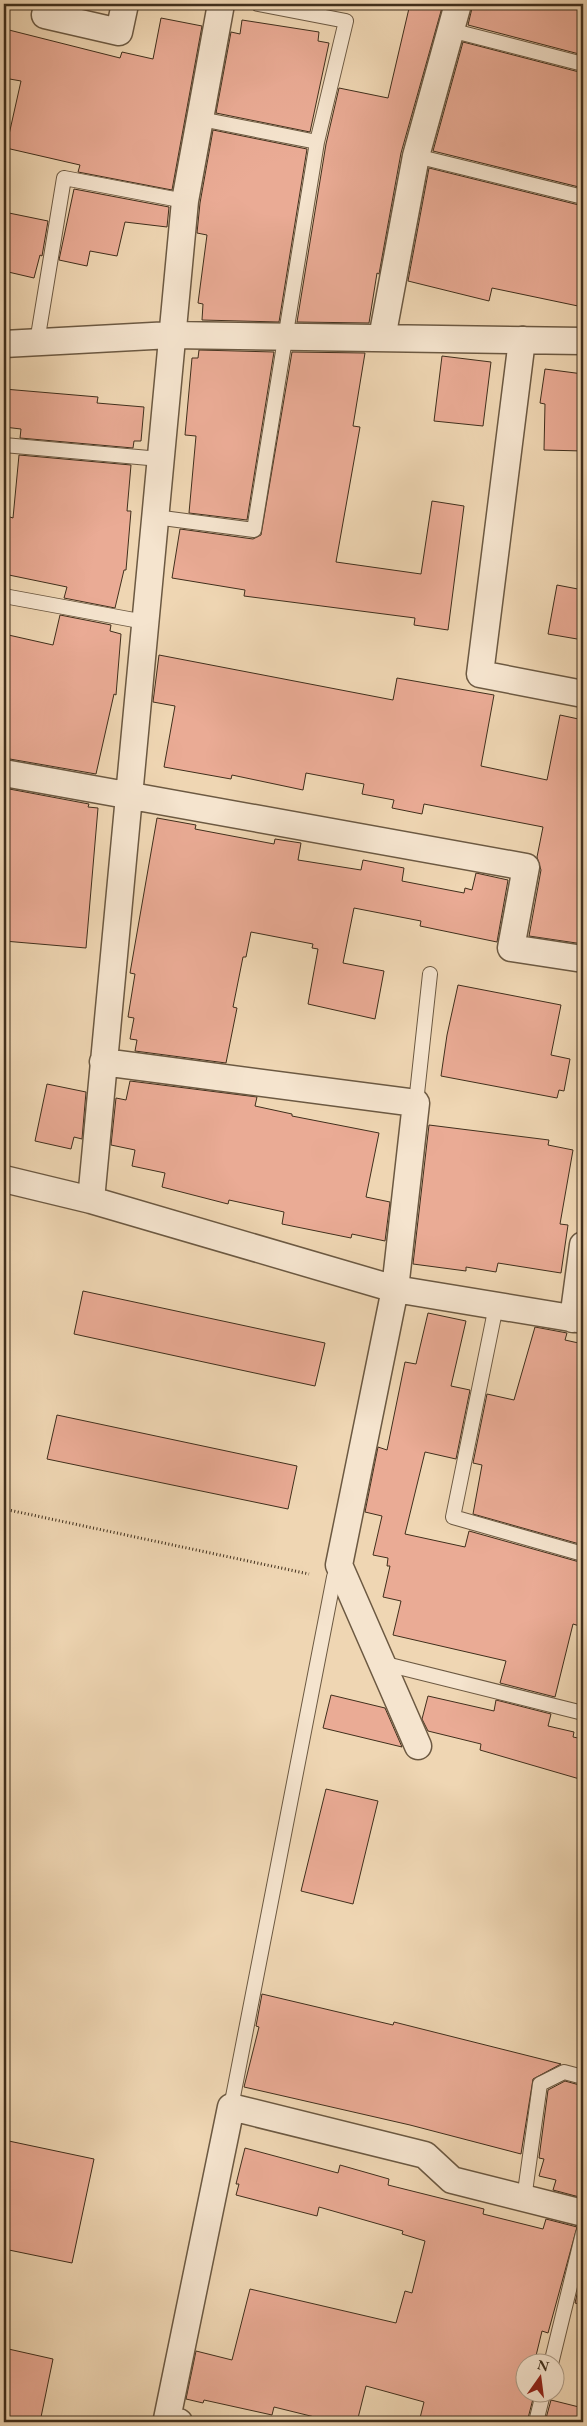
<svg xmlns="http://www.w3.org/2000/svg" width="587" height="2426" font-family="'EB Garamond',serif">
  <rect width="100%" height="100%" fill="#efd6b3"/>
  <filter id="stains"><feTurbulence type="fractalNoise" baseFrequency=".004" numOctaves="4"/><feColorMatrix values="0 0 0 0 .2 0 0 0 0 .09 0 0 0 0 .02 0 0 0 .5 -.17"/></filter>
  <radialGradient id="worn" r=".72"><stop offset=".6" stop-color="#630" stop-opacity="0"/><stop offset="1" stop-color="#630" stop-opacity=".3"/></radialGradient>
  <!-- building -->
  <path fill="#eaab95" stroke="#402f1c" d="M410,4H443L401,153L379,274L377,273L369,323L297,322L326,144L339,88L388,98Z
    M473,4H583V55L468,25Z
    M161,18L202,26L172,190L78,172L80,165L6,148L21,81L4,78V51L9,30L120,58L122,52L153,59Z
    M242,20L319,32L318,41L329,43L310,132L216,113L231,32L240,34Z
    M463,42L583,73V188L433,151Z
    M213,130L307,149L279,322L202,320L203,304L198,303L207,235L197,233L200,203Z
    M429,168L583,206V301L579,300L578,306L492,288L489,301L408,281Z
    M74,189L169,207L167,227L125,222L117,256L90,251L87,266L59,260Z
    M4,212L48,221L42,256L40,255L34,278L4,271Z
    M199,350L274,352L247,520L189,513L196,436L185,435L192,358H198Z
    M292,352L365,353L353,426L360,427L336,562L421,574L432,501L464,506L448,630L414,625L415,618L244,596L245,590L172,578L180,529L253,539L261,535Z
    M442,356L491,362L483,426L434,421Z
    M545,369L583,374V451L544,450L545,404L540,403Z
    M4,389L98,397L97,403L144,407L141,441H134L133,448L20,438L21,429L4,427Z
    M19,455L131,465L127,511H131L126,570H124L115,608L64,598L67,587L4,574V515L13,518Z
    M557,585L583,590V640L548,634Z
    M60,615L111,625L110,631L121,634L116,695L114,694L96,774L4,758V634L53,645Z
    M159,655L393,700L397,678L494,695L481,766L547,780L560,715L583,720V944L529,936L541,870L537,857L543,827L424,804L422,814L392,808L394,800L362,794L364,784L306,773L303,790L232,775L231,779L164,767L175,706L153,702Z
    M4,788L89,804L88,807L98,808L86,948L4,941Z
    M157,818L196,825L195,829L274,844L275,839L301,843L298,860L361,870L363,860L404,868L402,881L464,893L465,888L472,890L476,873L508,880L497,942L420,926L421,921L354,908L343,963L384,971L375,1019L308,1004L318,949L312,948L313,944L251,932L246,957H243L233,1007L237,1008L226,1063L135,1051L137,1040L130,1039L134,1018L128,1017L135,974L130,973Z
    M458,985L561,1005L551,1055L570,1059L564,1091L559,1090L557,1098L441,1076L447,1035Z
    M130,1081L257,1097L255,1106L292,1114V1116L379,1133L366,1197L390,1202L385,1241L352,1234L351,1238L282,1224L284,1212L229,1200L228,1204L162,1187L165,1173L132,1166L135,1150L111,1145L116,1098L126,1100Z
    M47,1084L86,1092L82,1139L74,1137L71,1149L35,1141Z
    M429,1125L549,1140L548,1145L573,1150L560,1224L568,1225L561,1273L498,1263L496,1272L466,1267V1271L413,1264Z
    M83,1291L325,1343L315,1386L74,1334Z
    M428,1313L466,1321L451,1386L470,1390L456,1459L425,1452L405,1534L465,1547L469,1531L583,1563V1627L573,1624L555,1697L500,1683L506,1661L393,1635L401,1601L383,1597L390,1566H387L388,1558L373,1555L382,1516L365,1512L378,1447L387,1450L405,1362L416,1364Z
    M535,1327L567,1333L565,1340L583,1344V1545L473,1514L482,1465L473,1463L487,1394L514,1400Z
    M57,1415L297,1466L288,1509L47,1459Z
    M331,1695L385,1708L402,1747L323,1728Z
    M428,1696L494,1711L496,1700L551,1714L548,1726L574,1732L573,1737L583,1739V1780L480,1750L481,1744L428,1731L422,1719Z
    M326,1789L378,1801L353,1904L301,1891Z
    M262,1994L393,2025L394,2022L561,2064L533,2079L521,2154L410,2125L244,2087L259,2027L256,2026Z
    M565,2081L583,2086V2198L553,2190L556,2180L539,2176L544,2159L539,2158L548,2090Z
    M4,2140L94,2159L72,2263L4,2249Z
    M245,2148L338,2173L340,2165L389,2179L388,2185L484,2209L483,2214L543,2229L546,2219L577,2227L548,2333L542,2331L534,2364H524V2394L534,2395L527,2422H419L424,2402L366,2386L357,2422H335L274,2407L272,2415L204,2400L203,2403L186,2399L196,2351L232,2360L250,2289L396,2323L405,2291L412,2293L425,2241L402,2234L403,2231L319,2207L317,2216L236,2195L239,2184H236Z
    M583,2269V2305L575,2303Z
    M4,2348L53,2359L40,2422H4Z
    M551,2400L583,2408V2422H545Z"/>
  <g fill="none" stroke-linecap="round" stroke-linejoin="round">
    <defs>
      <path id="service" d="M258,4L346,21L317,142
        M450,30L583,64
        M416,156L583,197
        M37,342L64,178L185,201
        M4,445L160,459
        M155,517L254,530L317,142L201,119
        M4,596L145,622
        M416,1103L430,974
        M496,1306L453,1517L583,1554
        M382,1663L583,1713V1711
        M231,2107L334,1577L339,1566
        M524,2199L540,2084L564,2072L583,2077
        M551,2364L583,2233
        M536,2422L543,2394"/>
      <path id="minor" d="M48,4L45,15L119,32L125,4
        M382,338L416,156L458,4
        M522,340L480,674L583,694
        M4,344L171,335L583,341
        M4,773L526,867L511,948L583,959
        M103,1062L416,1103L395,1289L339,1565L418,1746
        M4,1179L91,1200L395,1289L583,1320
        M91,1200L185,201L221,4
        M573,1319L583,1245
        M179,2422L167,2419L231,2107L425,2155L452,2180L583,2213"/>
    </defs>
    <!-- service casing -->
    <use href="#service" stroke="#6c5942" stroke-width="16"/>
    <!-- minor casing -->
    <use href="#minor" stroke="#6c5942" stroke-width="29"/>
    <!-- path -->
    <path stroke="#402f1c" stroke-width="3" stroke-dasharray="1 2.5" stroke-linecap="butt" d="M4,1509L309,1574"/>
    <!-- service -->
    <use href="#service" stroke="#f5e4ce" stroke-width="14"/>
    <!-- minor -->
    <use href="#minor" stroke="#f5e4ce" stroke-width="26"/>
  </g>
  <!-- margin -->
  <rect width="587" height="2426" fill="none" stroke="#efd6b3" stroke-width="20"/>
  <rect x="5" y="5" width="577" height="2416" fill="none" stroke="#402f1c" stroke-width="2.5"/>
  <rect x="10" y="10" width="567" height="2406" fill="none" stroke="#402f1c"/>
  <!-- north arrow -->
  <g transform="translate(540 2378) rotate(14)"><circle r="24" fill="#f5e4ce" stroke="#ad9c87"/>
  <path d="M0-4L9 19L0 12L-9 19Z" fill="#8f2418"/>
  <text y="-8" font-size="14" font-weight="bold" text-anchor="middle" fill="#402f1c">N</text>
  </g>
  <rect width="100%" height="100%" filter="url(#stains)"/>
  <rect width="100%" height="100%" fill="url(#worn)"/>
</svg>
